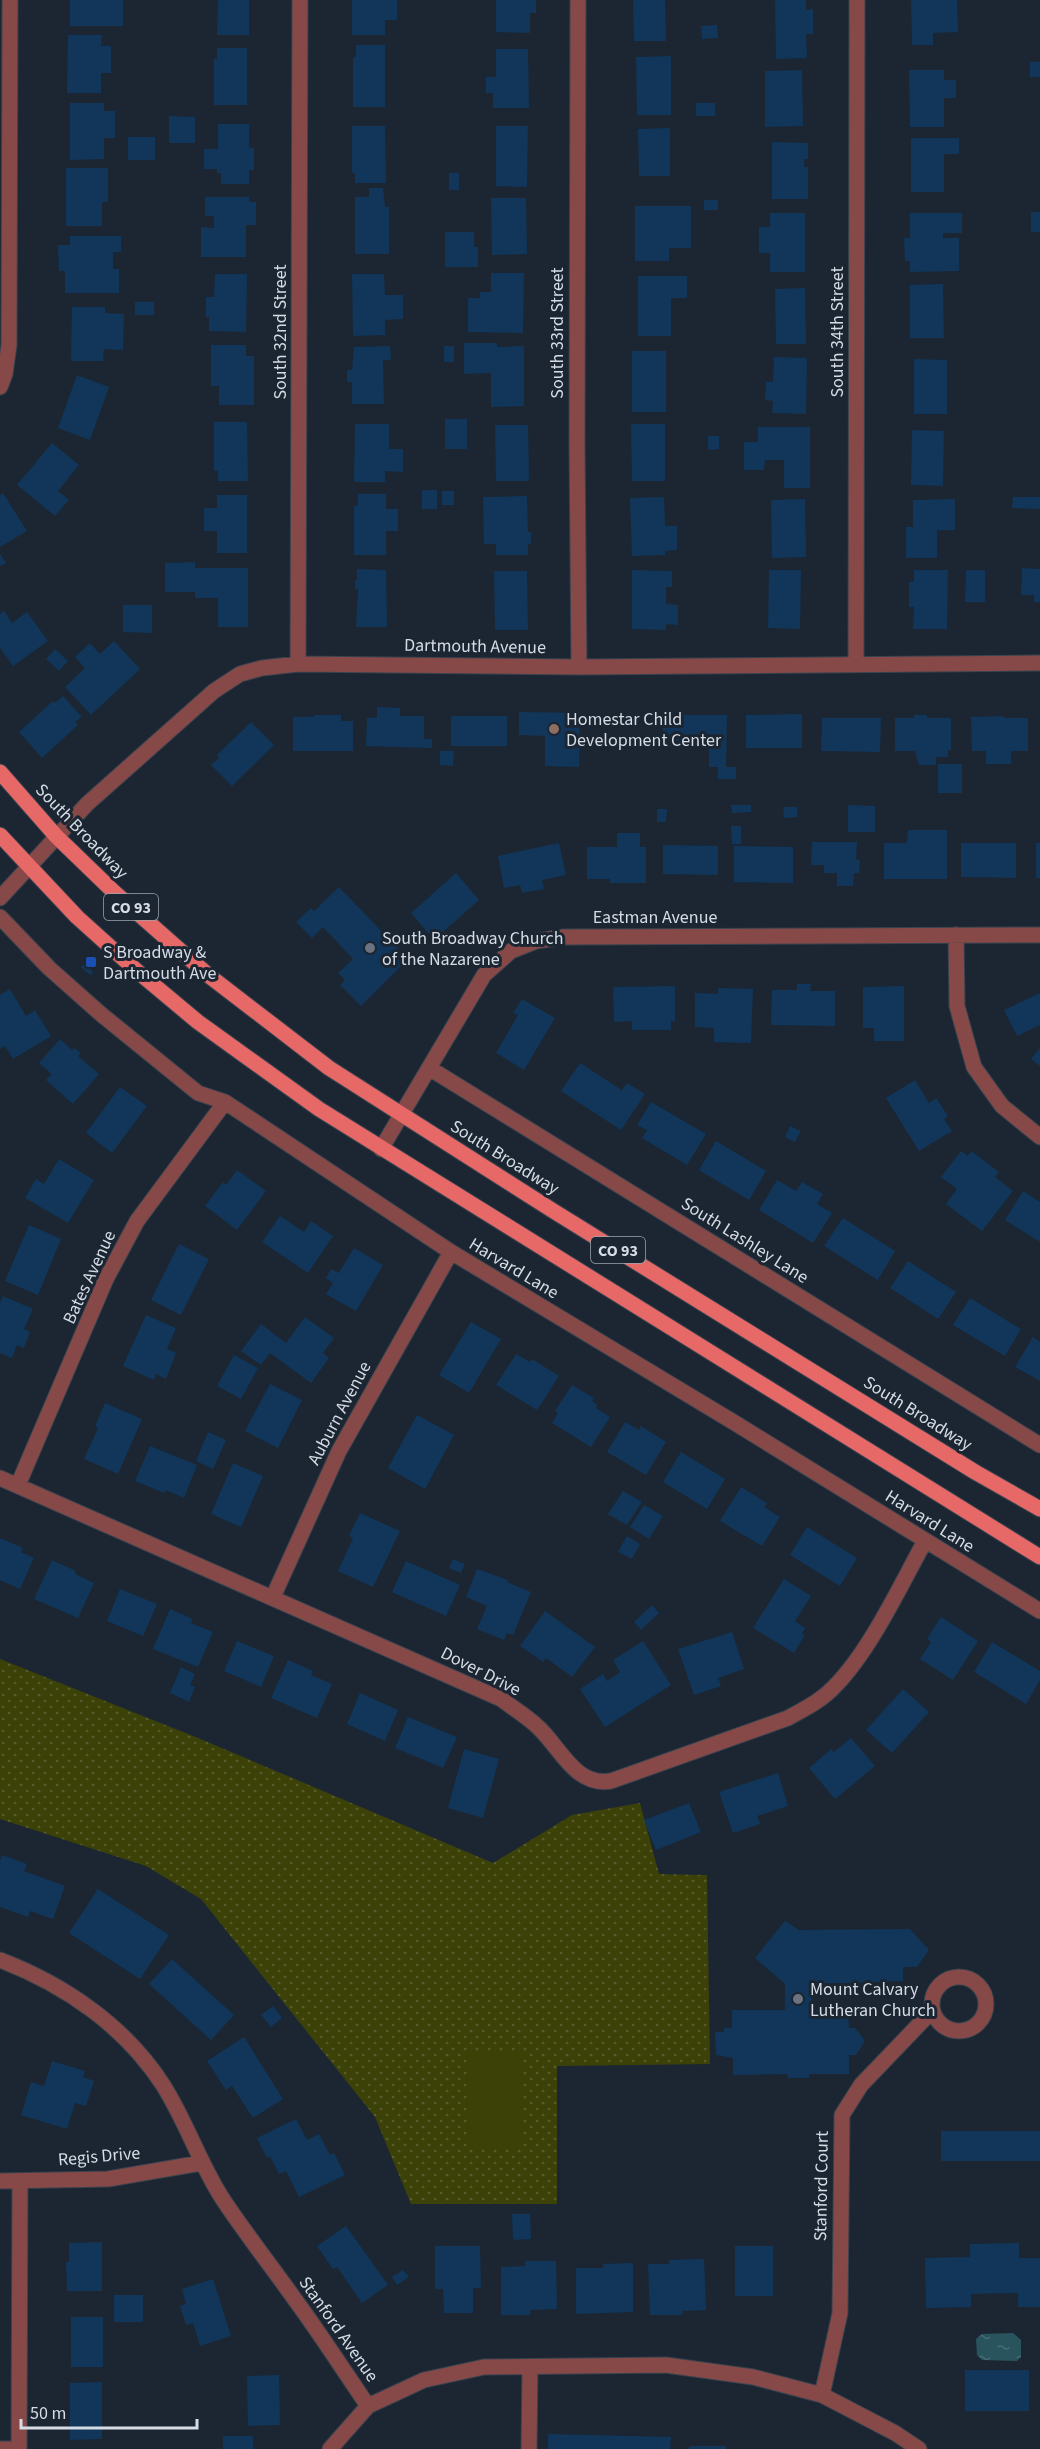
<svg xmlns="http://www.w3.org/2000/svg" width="1040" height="2449" font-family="'Source Sans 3',sans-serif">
  <defs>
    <pattern id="grass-dots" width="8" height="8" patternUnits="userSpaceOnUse" patternTransform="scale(1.5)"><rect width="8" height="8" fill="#3c4108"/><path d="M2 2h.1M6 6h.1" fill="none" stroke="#575c2c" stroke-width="1.8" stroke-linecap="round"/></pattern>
    <pattern id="water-ripples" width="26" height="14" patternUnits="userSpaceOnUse" patternTransform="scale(1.5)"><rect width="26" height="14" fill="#29545e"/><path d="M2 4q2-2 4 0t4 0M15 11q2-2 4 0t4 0" fill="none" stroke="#476c75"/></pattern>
  </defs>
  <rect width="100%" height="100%" fill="#1b2632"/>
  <!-- grass -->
  <path fill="url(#grass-dots)" d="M0,1659L198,1738L493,1863L572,1815L640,1803L659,1874L707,1875L710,2064L557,2066V2204H411L375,2117L201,1899L146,1866L0,1819Z"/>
  <!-- garden -->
  <path fill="#3c4108" d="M468,2053H523V2146H467Z"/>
  <!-- water -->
  <path fill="url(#water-ripples)" d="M1013,2333L1021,2340V2357L1017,2361L982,2360L977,2355L976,2339L982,2334Z"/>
  <!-- building -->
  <path fill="#113659" d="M70,0H123V26H70Z
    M218,0H249V35H217Z
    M352,0H397V20H385V35H352Z
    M496,0H536V13H530V33L496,32Z
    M633,0H665L666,41H634Z
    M775,0H806V10L813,9V34H806L807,58L776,59Z
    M911,0H957L958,32L933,33V45H912Z
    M717,25L718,38L702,39L701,26Z
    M68,35H102L101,46H111V73H101V93H67Z
    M356,45H385V107H353V57H356Z
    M217,48H247V105H214V59H217Z
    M496,49H528L529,108H493V93H486V77H496Z
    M671,56V115H637L636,57Z
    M1030,62H1040V77H1030Z
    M802,70L803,126L765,127V71Z
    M909,70H944V80H956V98H944V127H910Z
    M70,103H104V111H115V138H104V159L70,160Z
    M696,103H715V116H696Z
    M169,116L195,117V143H169Z
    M218,124H249V148H254V170H249V184H221V173H217V169H204V149H218Z
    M352,126H385L386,183H355V173H352Z
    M496,126H528L527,187L496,186Z
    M670,128V176H639L638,129Z
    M128,137H155V160H128Z
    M911,138H959V154H944V192H911Z
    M772,142L808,143V159H804V167H808V199H772Z
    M66,168H108V202H102V226H66Z
    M449,173H459V190H449Z
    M369,188H383L385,207H389V254H355V197H369Z
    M205,197H249V202H256V225H246V257H201V227L214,228V216H205Z
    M491,198H526L527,254L492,255Z
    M704,200H718V210H704Z
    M635,206H691V248H669V261H635Z
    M1031,212H1040V232H1031Z
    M770,213H805V272H770V253H759V227H770Z
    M910,213H962V233H943V238H959V271L910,272V261H905L904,238H910Z
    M445,232H474V247H478V267H445Z
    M70,236H121V252H113V269H119V293H65V271H59L58,245H70Z
    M491,273H524L523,333L468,332V298H480V292H491Z
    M215,274H247L246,332L209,331V317H206V297H214Z
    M352,274H384L385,295H403V319L385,320V335L353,336Z
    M638,276H687V298H671V336H638Z
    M943,284L944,338H910V285Z
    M805,288L806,344H776L775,289Z
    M135,302H154V315H135Z
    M72,307H105V313L124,314L123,350L104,349L103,361H71Z
    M464,343H497V347L524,346V406L491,407V373L464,374Z
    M211,345H246V356H254V405H219V386H211Z
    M390,346L391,360H383L384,404H352V382H347V370H352L354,347Z
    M444,346H454V362H444Z
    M632,351H666V412H632Z
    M774,357L807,358L806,414L772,413L773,401L765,400L766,382H773Z
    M914,359L947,360V414H914Z
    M77,375L109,387L90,440L58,428Z
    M445,419H467V449H445Z
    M214,422H247L248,481H218V471H214Z
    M355,424H389V449H403V472L385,471V482H354Z
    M631,424H665V481H632Z
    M495,425H528L529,481H496Z
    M758,427H810V488H784V460H765L764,470H744V442H758Z
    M912,430L944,431L943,486L911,485Z
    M708,436H719V449L708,450Z
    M52,443L79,465L58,491L69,500L55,516L17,485Z
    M422,490H437V509H422Z
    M442,491H454V505H442Z
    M3,493L27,531L0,547V495Z
    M358,494H386V509H398V531H386V555H354V506H358Z
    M217,495H247V553H217V531H204V508H217Z
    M527,496L528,532H531V544H528V555H496V544H484L483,497Z
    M664,497L665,526H677V550L665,551V555L632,556L630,498Z
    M1013,497H1040V509L1012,508Z
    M805,499L806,557L772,558L771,500Z
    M955,499V530H937V558H906V527H913V500Z
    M0,554L6,563L0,566Z
    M195,562V568H248V627H218V598H195V592H165V563Z
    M1022,568L1040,569V602H1034V595H1021Z
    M357,569L386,570L387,627H356L358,589H355V580H357Z
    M632,570L672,571V587H666V604L678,605V625L666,624V630L632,629Z
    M769,570H801L800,629L768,628Z
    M914,570H948L947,629H913L914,607H909V582H914Z
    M966,570H985V602H965Z
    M494,571H527L528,630H495Z
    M123,605H152V633L123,632Z
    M4,611L12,623L27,612L48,641L13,666L0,648V614Z
    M114,641L140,669L91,715L65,687L85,668L75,657L90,643L100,654Z
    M55,649L68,661L59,671L46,659Z
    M63,696L82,717L75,722L78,725L42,758L19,732L53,701L55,703Z
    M377,707L400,708V716H424V739H432V748L366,746L367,718H377Z
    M519,712L580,713L579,767L545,766V736L519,735Z
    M802,714V748H746V715Z
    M314,715H341V721H353V751H293V717H314Z
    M663,715H727L726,767H736V779H718V767H709V748L669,747V736H663Z
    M914,715H927V718H951V750H948V757H936V765H919L915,751H895V718H914Z
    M451,716H507V746H451Z
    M1004,716V718H1028V751H1011V764H986V751H972L971,717Z
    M822,718H881L880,752L821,751Z
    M251,722L274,745L232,786L211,765L219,758L217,755Z
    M440,751H454L453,766L440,765Z
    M938,764H962V793H938Z
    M731,805H751V812L732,813Z
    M848,805L875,806V832H848Z
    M783,807H797L798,817L784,818Z
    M657,809H667L666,822H657Z
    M731,826H741V844H732Z
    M908,830H947V879H884V843H907Z
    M617,833H640V847H646V883H610V879H587V847H617Z
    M812,842H857L856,859L860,860L859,873H854L853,886H837V873H824V865H811Z
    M559,843L566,875L542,880L544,889L522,893L520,885L504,888L498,856Z
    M961,843H1016V878L961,877Z
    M1036,843H1040V878H1036Z
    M663,845L718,846V875L663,874Z
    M734,846L793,847V883L734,882Z
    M456,873L479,900L434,940L411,913Z
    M339,887L408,959L361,1006L340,985L345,980L338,973L353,959L323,927L312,938L296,922L311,908L314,911Z
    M84,964L93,972L90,975L81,967Z
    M797,984H811L810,991H835V1026L771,1025L772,990H797Z
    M675,986V1021H671V1030H632V1021L614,1022L613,987Z
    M904,986V1041H874V1028H863V987Z
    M718,988L753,989L751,1043L714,1042V1028L695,1027V993L718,994Z
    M10,989L26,1016L35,1010L51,1036L13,1059L5,1046L0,1049V995Z
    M1040,993V1025L1017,1036L1004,1010Z
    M522,999L555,1018L524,1070L496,1053L518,1015L513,1013Z
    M60,1039L72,1050L75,1048L81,1053L78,1056L99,1074L73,1104L46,1080L52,1074L39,1063Z
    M1040,1048V1066L1031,1059Z
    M580,1063L622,1090L627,1083L645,1094L621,1130L561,1091Z
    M915,1080L929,1103L936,1098L948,1116L944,1119L952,1131L919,1151L886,1098Z
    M120,1087L147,1106L112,1153L86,1133Z
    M651,1102L706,1134L687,1165L642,1138L647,1130L637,1125Z
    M790,1126L801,1131L795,1142L785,1137Z
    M716,1141L766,1171L749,1200L699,1170Z
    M961,1151L968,1156L971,1151L999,1172L995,1177L1013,1191L982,1231L946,1204L957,1189L941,1177Z
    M59,1159L94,1180L68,1223L25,1198L36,1179L44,1184Z
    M237,1170L266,1191L237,1230L205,1206L223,1182L226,1185Z
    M777,1180L796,1191L802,1182L823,1194L817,1204L832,1213L813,1243L759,1210Z
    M1023,1191L1040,1202V1242L1005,1220Z
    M280,1216L304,1232L311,1221L333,1236L308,1273L262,1242Z
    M843,1218L895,1251L878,1280L824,1246Z
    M29,1225L61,1239L38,1295L5,1281Z
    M179,1244L209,1259L181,1315L151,1300Z
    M354,1248L383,1265L356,1311L326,1294L333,1283L326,1278L331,1269L339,1273Z
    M908,1261L956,1292L938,1319L890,1288Z
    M3,1296L33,1309L24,1329L30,1332L24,1348L17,1345L12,1358L0,1353V1302Z
    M970,1298L1021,1329L1005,1356L953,1325Z
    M146,1315L176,1328L167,1349L176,1353L166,1379L156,1374L154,1380L123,1366Z
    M305,1317L334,1338L323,1353L329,1358L311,1383L270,1353L261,1365L241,1351L261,1324L286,1343Z
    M471,1322L501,1339L469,1393L439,1375Z
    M1033,1337L1040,1342V1381L1015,1367Z
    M516,1354L530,1362L532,1359L559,1376L537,1410L496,1385Z
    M234,1355L258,1368L241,1399L217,1386Z
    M270,1384L302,1400L278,1448L245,1431Z
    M572,1385L594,1398L592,1401L597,1405L596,1408L610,1417L591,1447L552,1423L558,1413L555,1411Z
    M105,1403L142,1419L118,1474L84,1459L98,1428L95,1426Z
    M417,1415L454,1435L425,1489L388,1468Z
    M625,1422L639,1430L641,1426L666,1442L646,1475L607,1452Z
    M208,1432L226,1440L213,1469L196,1461Z
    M150,1446L197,1465L184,1498L166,1490L164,1493L135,1481Z
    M681,1452L725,1479L707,1509L663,1482Z
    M233,1463L263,1476L241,1527L211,1514Z
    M741,1487L767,1503L764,1507L780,1517L762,1546L720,1521Z
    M623,1491L642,1502L627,1525L608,1514Z
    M644,1505L663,1516L649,1539L630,1527Z
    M360,1513L400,1531L373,1587L338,1571L353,1538L349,1536Z
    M807,1527L857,1558L840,1586L790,1555Z
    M627,1536L640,1544L632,1559L618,1552Z
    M0,1538L23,1548L21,1552L34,1558L20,1589L0,1580Z
    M453,1559L465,1564L461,1573L449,1568Z
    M52,1560L76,1571L75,1574L94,1583L78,1618L34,1599Z
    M406,1561L460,1585L446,1616L392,1592Z
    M477,1569L508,1580L507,1582L531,1592L513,1635L507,1633L504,1640L477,1629L487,1606L466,1597Z
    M784,1579L811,1596L795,1621L805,1628L802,1634L805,1635L794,1653L753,1628Z
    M120,1589L157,1604L143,1636L107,1621Z
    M652,1605L659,1613L641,1630L634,1622Z
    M170,1609L193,1619L191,1623L213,1632L198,1667L153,1649Z
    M545,1611L595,1647L572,1677L546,1658L543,1662L520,1646Z
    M941,1617L978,1641L953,1680L920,1659L931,1642L927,1639Z
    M732,1632L744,1669L718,1678L721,1686L694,1695L678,1649Z
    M237,1641L274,1656L261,1687L224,1671Z
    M643,1641L671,1685L605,1727L580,1689L603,1674L607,1681L620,1672L613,1660Z
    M992,1642L1040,1671V1680L1026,1704L974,1672Z
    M288,1660L313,1671L311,1675L332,1684L317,1718L271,1698Z
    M181,1667L195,1674L190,1685L195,1687L189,1702L170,1693Z
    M903,1689L929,1712L892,1753L866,1730Z
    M360,1693L398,1710L385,1741L347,1724Z
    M408,1717L457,1737L443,1768L395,1748Z
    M851,1738L875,1766L835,1799L809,1768L831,1749L834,1752Z
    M464,1749L499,1759L483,1818L448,1808Z
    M778,1773L788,1806L757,1816L760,1824L733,1833L719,1792Z
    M689,1803L701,1832L656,1850L644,1820Z
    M2,1855L27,1864L24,1871L65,1886L53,1919L30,1911L28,1917L0,1907V1861Z
    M98,1889L169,1935L140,1979L69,1933Z
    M785,1921L799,1930L910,1929L929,1950L917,1967H903V1981L818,1984L817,1989L811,1988L812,2010H848L849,2028H855L865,2041L856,2055H849V2074H809V2078H788L787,2074L733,2075V2058L716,2055L715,2032H724V2028H732V2010H785V1984L755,1958Z
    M172,1959L234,2015L211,2040L149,1984Z
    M273,2006L282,2018L271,2027L261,2015Z
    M244,2037L283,2099L253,2118L232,2086L226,2090L207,2061Z
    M52,2061L85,2071L83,2077L94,2081L86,2106L75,2103L67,2129L21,2115L31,2082L44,2086Z
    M296,2119L307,2140L319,2134L330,2155L334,2153L345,2175L299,2197L286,2171L279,2174L270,2156L267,2158L257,2138Z
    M941,2131H1040V2161H941Z
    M512,2214H530L531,2239L513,2240Z
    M346,2226L388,2285L362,2303L337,2267L333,2269L317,2246Z
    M102,2242V2291H67L66,2262H69V2243Z
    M1019,2243V2258H1040V2307H1018V2293L971,2294V2307L926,2308L925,2258L970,2257V2244Z
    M435,2246H480L481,2288H473V2313H444L443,2289H435Z
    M735,2246H773V2296H735Z
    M704,2259L706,2310L682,2311L683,2315H650L648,2264H669V2260Z
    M525,2261H556L557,2309L530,2310V2315H501V2267L525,2266Z
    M633,2263V2312L576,2314V2268H603V2264Z
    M403,2270L409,2277L397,2285L392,2277Z
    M213,2279L231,2336L200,2346L193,2323L186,2325L180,2306L186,2304L182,2289Z
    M114,2295H143V2322H114Z
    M71,2317H103V2367H71Z
    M965,2370H1029V2411H965Z
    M279,2375L280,2425L248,2426L247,2376Z
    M102,2382V2439L70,2440V2383Z
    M548,2434L671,2437L670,2449H548Z
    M223,2436H253V2449H223Z
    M689,2446H726V2449H689Z"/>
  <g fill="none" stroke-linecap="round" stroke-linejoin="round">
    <defs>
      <path id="minor" d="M578,0L577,445L579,667
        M0,387L5,374L9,345L10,0
        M298,664L300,0
        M856,665L857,0
        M0,898L87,804L214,691L240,674L262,668L298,664L579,667L1040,663
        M0,917L49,968L102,1015L198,1093L225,1102L451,1252L735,1423L1040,1611
        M956,935L957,1006L974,1067L1002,1106L1040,1137
        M429,1068L1040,1445
        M381,1149L484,975L511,951L536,941L564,937L1040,935
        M0,1478L501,1699C513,1708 528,1717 539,1728C561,1749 576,1787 611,1781L788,1718C804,1709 821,1701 834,1687C870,1651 900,1586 925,1541
        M18,1485L106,1279L137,1221L225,1102
        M273,1597L339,1451L451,1252
        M0,1960C65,1985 125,2026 163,2085C186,2121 199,2162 222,2198C245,2233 272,2267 296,2301C321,2335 344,2371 368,2406
        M932 2004a27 27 0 1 1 54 0a27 27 0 1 1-54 0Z
        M0,2181L108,2179L201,2163
        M822,2395L840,2313L842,2115L861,2085L932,2011
        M0,2449H19
        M19,2449L20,2181
        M330,2449L368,2406L424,2380L484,2367L666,2365L753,2377L822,2395L895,2433L919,2449
        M529,2449L530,2367"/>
      <path id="major" d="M0,772L56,836L115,893L208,975L329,1068L555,1212L975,1472L1040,1509
        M0,835L77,917L137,971L198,1022L319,1109L1040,1557"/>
    </defs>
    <!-- minor casing -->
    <use href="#minor" stroke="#39434f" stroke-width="17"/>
    <!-- major casing -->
    <use href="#major" stroke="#39434f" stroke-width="17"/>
    <!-- minor -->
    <use href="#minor" stroke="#864947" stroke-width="15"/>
    <!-- major -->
    <use href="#major" stroke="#e66867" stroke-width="15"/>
  </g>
  <!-- markers -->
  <circle fill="#8d6e63" stroke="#1b2632" stroke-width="2" cx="554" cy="729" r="6"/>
  <g fill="#6b7280" stroke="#1b2632" stroke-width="2">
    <circle cx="370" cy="948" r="6"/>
    <circle cx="798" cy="1999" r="6"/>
  </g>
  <rect fill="#1a4fb4" stroke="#1b2632" stroke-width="2" x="85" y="956" width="12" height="12" rx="3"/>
  <g text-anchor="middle" stroke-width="6" stroke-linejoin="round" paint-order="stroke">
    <!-- shield labels -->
    <g fill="#1b2632" stroke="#9da5af" stroke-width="1.5">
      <rect x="104" y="894" width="54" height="26" rx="4.5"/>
      <rect x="591" y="1237" width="54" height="26" rx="4.5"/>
    </g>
    <g font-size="16" font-weight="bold" fill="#d5dce5">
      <text x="131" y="913">CO 93</text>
      <text x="618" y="1256">CO 93</text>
    </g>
    <!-- street labels -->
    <g font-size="18" fill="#d5dce5" stroke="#1b2632">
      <text transform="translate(280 332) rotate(-90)" y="6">South 32nd Street</text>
      <text transform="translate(837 332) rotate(-90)" y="6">South 34th Street</text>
      <text transform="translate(557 333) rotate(-90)" y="6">South 33rd Street</text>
      <text transform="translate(475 646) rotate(1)" y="6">Dartmouth Avenue</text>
      <text transform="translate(82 831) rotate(46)" y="6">South Broadway</text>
      <text x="655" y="923">Eastman Avenue</text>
      <text transform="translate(505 1157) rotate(32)" y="6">South Broadway</text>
      <text transform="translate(745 1240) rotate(32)" y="6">South Lashley Lane</text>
      <text transform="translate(514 1268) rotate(31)" y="6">Harvard Lane</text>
      <text transform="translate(89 1277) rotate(-65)" y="6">Bates Avenue</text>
      <text transform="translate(339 1413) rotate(-62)" y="6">Auburn Avenue</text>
      <text transform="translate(918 1413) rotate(32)" y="6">South Broadway</text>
      <text transform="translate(930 1521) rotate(32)" y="6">Harvard Lane</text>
      <text transform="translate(481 1671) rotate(27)" y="6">Dover Drive</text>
      <text transform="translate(99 2156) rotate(-5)" y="6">Regis Drive</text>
      <text transform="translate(821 2186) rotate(-89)" y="6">Stanford Court</text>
      <text transform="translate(339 2329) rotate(55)" y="6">Stanford Avenue</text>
    </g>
    <!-- poi labels -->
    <g font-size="18" fill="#d5dce5" stroke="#1b2632" text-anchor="start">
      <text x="566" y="725">Homestar Child<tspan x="566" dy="21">Development Center</tspan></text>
      <text x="382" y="944">South Broadway Church<tspan x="382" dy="21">of the Nazarene</tspan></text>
      <text x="103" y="958">S Broadway &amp;<tspan x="103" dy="21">Dartmouth Ave</tspan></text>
      <text x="810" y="1995">Mount Calvary<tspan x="810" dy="21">Lutheran Church</tspan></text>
    </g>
  </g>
  <!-- scale -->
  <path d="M21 2419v9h176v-9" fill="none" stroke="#d5dce5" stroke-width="3"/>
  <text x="30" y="2419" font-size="18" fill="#d5dce5" stroke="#1b2632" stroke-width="4.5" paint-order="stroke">50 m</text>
</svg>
